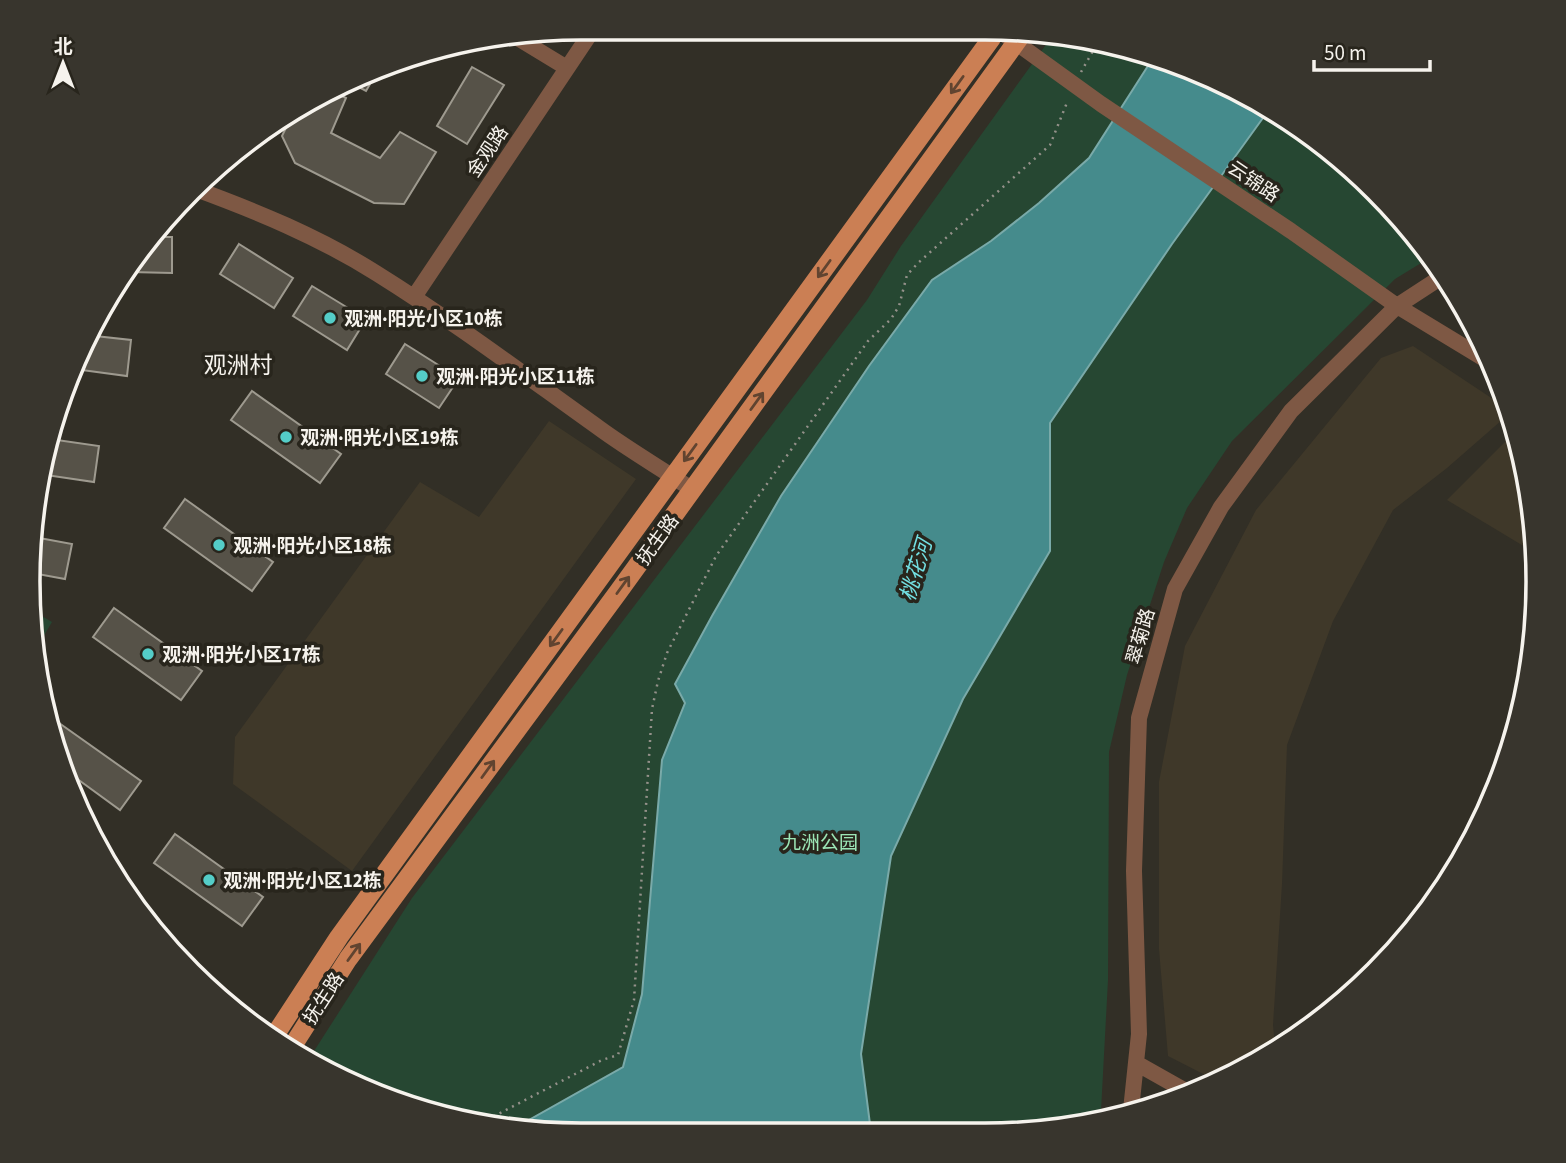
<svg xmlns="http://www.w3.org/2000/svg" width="1566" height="1163" font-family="'Source Sans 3','Noto Sans SC',sans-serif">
  <rect width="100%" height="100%" fill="#322f26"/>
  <!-- built -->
  <path fill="#3f3829" d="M1413,346L1508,409L1510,413L1447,468L1393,510L1333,621L1287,745L1282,884L1273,1025L1275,1047L1217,1081L1168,1056L1159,949V782L1185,646L1256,510L1381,358Z
    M549,421L636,479L352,871L233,784L235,737L420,482L479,517Z
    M1516,431L1519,439L1537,546V554L1447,500Z"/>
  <!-- green -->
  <path fill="#264732" d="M1053,35L1127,47L1292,122L1424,245L1431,257L1395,279L1232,441L1187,508L1164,562L1127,675L1109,752L1108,980L1101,1111L1099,1119L1057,1130L545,1134L438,1116L307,1062L412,898L867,300L901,246Z
    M30,609L52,622L36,649L29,618Z"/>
  <!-- water -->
  <path fill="#458b8c" stroke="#7aaaa9" stroke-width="2" d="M1153,58L1268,111L1172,244L1050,423V551L963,699L891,856L861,1054L871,1132L545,1134L513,1129L623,1067L642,994L662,760L685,703L675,684L712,616L781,496L869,366L932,280L991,241L1039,203L1089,158Z"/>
  <!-- building -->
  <path fill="#565248" stroke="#9e9a8f" stroke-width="2" d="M472,67L504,85L467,144L437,126Z
    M377,72L366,91L351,83Z
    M332,91L346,98L331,133L380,158L400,132L436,152L404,204L374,203L295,163L282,136L295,109L304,102Z
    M157,237H172V273L131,272Z
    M239,244L293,278L274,308L220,274Z
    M312,286L366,319L347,350L293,316Z
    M86,335L131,340L127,376L74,369Z
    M405,344L459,378L439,408L386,374Z
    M252,391L341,454L320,483L231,420Z
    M50,439L99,446L94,482L39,474Z
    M185,499L273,562L252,591L164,528Z
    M34,537L72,544L65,579L32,573Z
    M114,608L202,671L181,700L93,637Z
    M52,718L141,781L120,810L65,770Z
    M175,834L263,897L242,926L154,863Z"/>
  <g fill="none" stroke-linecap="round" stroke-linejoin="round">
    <!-- path -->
    <path stroke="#94918a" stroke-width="2.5" stroke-dasharray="2 5" stroke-linecap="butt" d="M1081,72L1098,42
      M481,1123L602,1060L618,1055L634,1000L652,709L658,681L667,653L716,556L868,341L891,319L899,306L907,275L918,263L1050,145L1068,100"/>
    <!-- minor -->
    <path stroke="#7e5844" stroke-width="16" d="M997,29L1101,104L1291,231L1397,306L1491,363
      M516,37L567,68
      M193,188C256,211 319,237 376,273C453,321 526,376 599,428C629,450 662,469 693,490
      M414,297L594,28
      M1136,1063L1191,1094
      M1131,1110L1139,1034L1134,871L1139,718L1175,589L1221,507L1291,411L1397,306L1443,276"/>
    <!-- major -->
    <path stroke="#cb7f54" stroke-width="19" d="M273,1038L339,937L991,39L996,29
      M290,1050L348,959L619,591L1025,30"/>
  </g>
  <!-- one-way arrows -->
  <defs><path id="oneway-shaft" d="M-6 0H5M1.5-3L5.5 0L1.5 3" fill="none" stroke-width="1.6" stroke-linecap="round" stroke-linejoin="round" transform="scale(1.75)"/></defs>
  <g stroke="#614430">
    <use href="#oneway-shaft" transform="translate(957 85) rotate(126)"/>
    <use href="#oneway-shaft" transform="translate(824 269) rotate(126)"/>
    <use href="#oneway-shaft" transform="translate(757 401) rotate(-54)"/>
    <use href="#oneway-shaft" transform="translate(690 453) rotate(126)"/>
    <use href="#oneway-shaft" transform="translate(623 585) rotate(-54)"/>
    <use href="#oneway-shaft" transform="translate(556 638) rotate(126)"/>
    <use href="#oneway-shaft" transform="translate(488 769) rotate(-54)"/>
    <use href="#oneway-shaft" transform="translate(354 952) rotate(-54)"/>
  </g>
  <!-- markers -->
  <g fill="#54cdc8" stroke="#28251c" stroke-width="2.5">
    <circle cx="330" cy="318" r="7"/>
    <circle cx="422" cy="376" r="7"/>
    <circle cx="286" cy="437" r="7"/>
    <circle cx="219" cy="545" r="7"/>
    <circle cx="148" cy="654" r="7"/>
    <circle cx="209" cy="880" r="7"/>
  </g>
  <g text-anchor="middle" stroke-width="7" stroke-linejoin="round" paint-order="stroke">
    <!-- street labels -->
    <g font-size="19" fill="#f6f3ed" stroke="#28251c">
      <text transform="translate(487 151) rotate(-56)" y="7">金观路</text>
      <text transform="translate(1254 181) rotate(34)" y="7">云锦路</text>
      <text transform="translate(657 539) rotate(-54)" y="7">抚生路</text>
      <text transform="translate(1140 636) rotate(-74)" y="7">翠菊路</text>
      <text transform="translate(323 998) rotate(-57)" y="7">抚生路</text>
    </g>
    <!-- poi labels -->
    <g font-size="19" font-weight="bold" fill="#f6f3ed" stroke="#28251c" text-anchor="start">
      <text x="344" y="325">观洲·阳光小区10栋</text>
      <text x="436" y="383">观洲·阳光小区11栋</text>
      <text x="300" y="444">观洲·阳光小区19栋</text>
      <text x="233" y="552">观洲·阳光小区18栋</text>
      <text x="162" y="661">观洲·阳光小区17栋</text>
      <text x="223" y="887">观洲·阳光小区12栋</text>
    </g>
    <!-- park labels -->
    <g font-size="19" fill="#9ce7b6" stroke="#28251c">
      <text x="820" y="849">九洲公园</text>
    </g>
    <!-- water labels -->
    <g font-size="21" font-style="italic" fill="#73e0e3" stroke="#28251c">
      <text transform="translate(916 570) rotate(-73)" y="7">桃花河</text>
    </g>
    <!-- quarter labels -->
    <g font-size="23" fill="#f6f3ed" stroke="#28251c">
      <text x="238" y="373">观洲村</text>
    </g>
  </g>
  <!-- crop -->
  <path d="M0 0H1566V1163H0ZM581 40H985A541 541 0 0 1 1526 581V582A541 541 0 0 1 985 1123H581A541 541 0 0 1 40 582V581A541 541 0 0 1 581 40Z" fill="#38352d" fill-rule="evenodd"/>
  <path fill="none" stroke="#f6f3ed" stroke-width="3.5" d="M581 40H985A541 541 0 0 1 1526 581V582A541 541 0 0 1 985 1123H581A541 541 0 0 1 40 582V581A541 541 0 0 1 581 40Z"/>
  <!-- north arrow -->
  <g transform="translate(63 63)" stroke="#28251c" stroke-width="5" paint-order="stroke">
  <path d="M0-5L12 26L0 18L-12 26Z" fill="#f6f3ed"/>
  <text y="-10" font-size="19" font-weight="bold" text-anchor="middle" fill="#f6f3ed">北</text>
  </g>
  <!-- scale -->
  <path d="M1314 60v10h116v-10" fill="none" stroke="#f6f3ed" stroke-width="3.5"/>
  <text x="1324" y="60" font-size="21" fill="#f6f3ed" stroke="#28251c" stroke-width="5" paint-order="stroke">50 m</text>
</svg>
